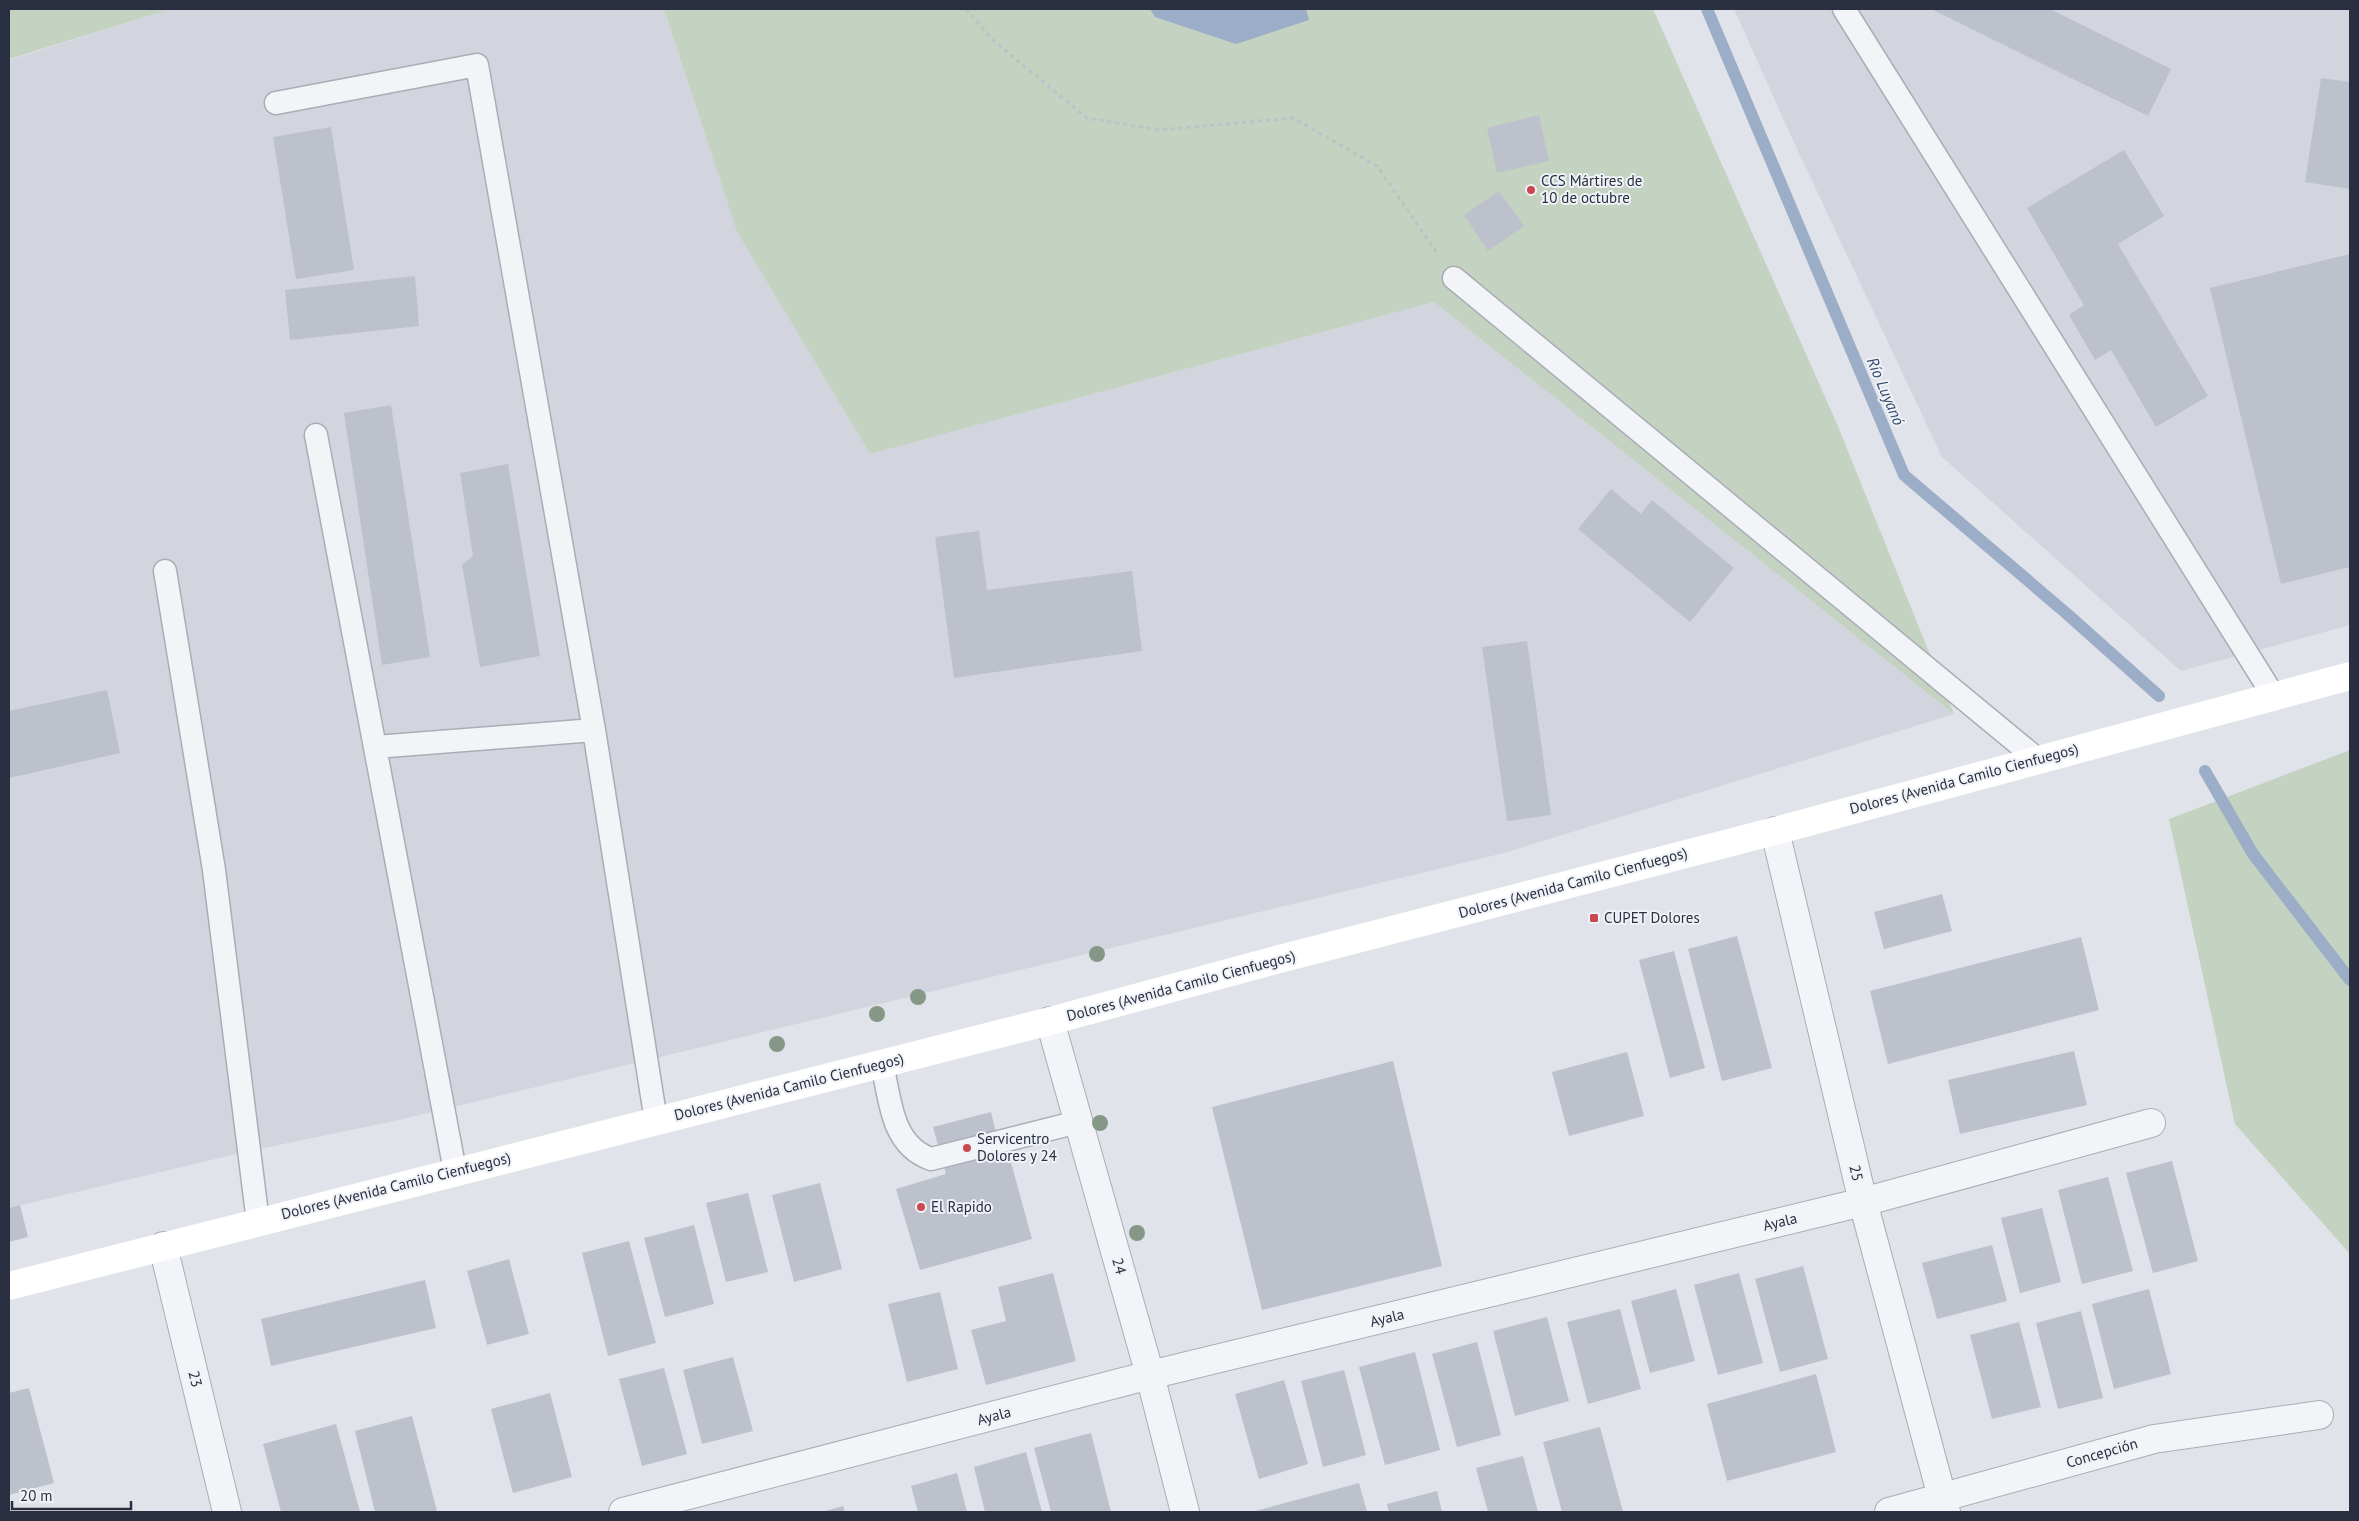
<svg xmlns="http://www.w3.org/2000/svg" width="2359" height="1521" font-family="'PT Sans',sans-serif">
  <rect width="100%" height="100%" fill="#e0e3e9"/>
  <!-- built -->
  <path fill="#d2d5dd" d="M171,9H664L737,232L870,454L1434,302L1954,714L1504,853L399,1120L249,1151L9,1208V60Z
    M1734,9H2350V625L2181,671L1942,457L1791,136Z"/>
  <!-- green -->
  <path fill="#c4d2c1" d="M9,9H171L9,59Z
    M664,9H1653L1837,424L1954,714L1434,302L870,454L737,232Z
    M2350,750V1254L2235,1124L2169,819Z"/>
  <!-- water -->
  <path fill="#9cadc8" d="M1150,9H1306L1309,20L1236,44L1155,17Z"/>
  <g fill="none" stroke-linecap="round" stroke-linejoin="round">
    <!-- stream -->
    <path stroke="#9cadc8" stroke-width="12" d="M1707,9L1904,475L2066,613L2159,696
      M2205,771L2253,854L2350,980"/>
  </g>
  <!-- building -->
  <path fill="#bdc1cb" d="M1931,9H2050L2171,69L2148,116Z
    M2321,78L2350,82V189L2305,182Z
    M1539,115L1549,161L1497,173L1487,128Z
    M331,127L354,270L296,279L273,137Z
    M2124,150L2164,216L2118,244L2208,396L2156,427L2111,350L2095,360L2069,315L2084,305L2027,208Z
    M1499,191L1524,226L1488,251L1464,215Z
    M2350,254V567L2281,584L2210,288Z
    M415,276L419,326L290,340L285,290Z
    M391,405L430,657L382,665L344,413Z
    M508,464L540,656L480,667L462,565L473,556L460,473Z
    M1611,489L1641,514L1652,500L1734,568L1690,622L1578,529Z
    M979,531L987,590L1132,571L1142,651L954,678L935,537Z
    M1527,641L1551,815L1507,821L1482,647Z
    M107,690L120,753L9,778V711Z
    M1942,894L1952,931L1884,949L1874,912Z
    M1737,936L1772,1068L1722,1081L1688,949Z
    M2081,937L2099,1010L1888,1064L1870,991Z
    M1674,951L1705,1068L1670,1078L1639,960Z
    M2074,1051L2087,1105L1960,1134L1948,1080Z
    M1627,1052L1644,1116L1569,1136L1552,1072Z
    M1393,1061L1442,1266L1262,1310L1212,1107Z
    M991,1112L1003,1160L1010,1159L1032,1239L920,1270L896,1189L946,1174L933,1127Z
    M2172,1161L2198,1261L2153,1273L2126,1173Z
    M2108,1177L2133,1271L2082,1284L2058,1190Z
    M820,1183L842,1269L794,1282L772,1195Z
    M748,1193L768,1272L726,1282L706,1203Z
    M20,1205L28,1237L9,1242V1208Z
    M2042,1208L2061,1282L2020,1293L2001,1218Z
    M694,1225L714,1304L665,1317L644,1238Z
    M629,1241L656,1343L608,1356L582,1253Z
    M1992,1245L2007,1301L1937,1319L1922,1263Z
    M509,1259L529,1334L487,1345L467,1271Z
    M1803,1266L1828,1359L1780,1372L1755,1279Z
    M1053,1273L1076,1361L986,1385L971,1330L1006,1321L998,1287Z
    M1739,1273L1763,1363L1718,1375L1694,1285Z
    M425,1280L436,1328L271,1366L261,1319Z
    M1676,1289L1695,1361L1650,1373L1631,1301Z
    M2149,1289L2171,1374L2114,1389L2092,1304Z
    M940,1292L958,1369L907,1382L888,1304Z
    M1620,1309L1641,1389L1588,1404L1567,1322Z
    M2081,1311L2103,1398L2058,1409L2036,1323Z
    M1547,1317L1569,1401L1515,1416L1493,1331Z
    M2019,1322L2041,1407L1992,1419L1970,1335Z
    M1477,1342L1501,1435L1457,1447L1432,1354Z
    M1415,1352L1440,1450L1385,1465L1359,1367Z
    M733,1357L753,1431L702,1444L683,1370Z
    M664,1368L687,1454L642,1466L619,1379Z
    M1344,1370L1366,1455L1323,1467L1301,1381Z
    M1816,1374L1836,1452L1727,1481L1707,1404Z
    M1284,1380L1308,1464L1259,1479L1235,1394Z
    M29,1388L54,1483L9,1495V1393Z
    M550,1393L572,1477L513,1493L491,1409Z
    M412,1416L437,1511L375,1512L355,1431Z
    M336,1424L360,1512H281L263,1444Z
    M1600,1427L1623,1512H1562L1543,1442Z
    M1091,1433L1111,1512H1051L1034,1448Z
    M1026,1452L1042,1512H985L974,1467Z
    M1523,1456L1538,1512H1488L1476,1468Z
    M957,1473L967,1512H918L911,1486Z
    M1359,1483L1367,1512H1252Z
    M1437,1491L1442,1512H1389L1387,1504Z
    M843,1506L845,1512H822Z"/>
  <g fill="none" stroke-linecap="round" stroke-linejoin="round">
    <defs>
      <path id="service" d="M1844,9L2273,695
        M276,103L477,65L594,730L656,1121
        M1454,278L2037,759
        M316,435L455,1171
        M165,571L214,870L258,1222
        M375,747L594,730
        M882,1063C890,1099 891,1145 931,1159L1078,1122"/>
      <path id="minor" d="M1775,831L1863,1202L1946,1512
        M1050,1021L1150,1375L1185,1512
        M623,1512L1150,1375L1863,1202L2151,1123
        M1889,1512L2154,1439L2319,1415"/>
      <path id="tertiary" d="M163,1246L227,1512"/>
    </defs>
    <!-- service casing -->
    <use href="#service" stroke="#a9adb6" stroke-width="25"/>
    <!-- minor casing -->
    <use href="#minor" stroke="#a9adb6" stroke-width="30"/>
    <!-- tertiary casing -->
    <use href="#tertiary" stroke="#a9adb6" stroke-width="30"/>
    <!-- path -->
    <path stroke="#bec1c7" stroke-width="3" stroke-dasharray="4 4" stroke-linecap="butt" d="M966,9L994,41L1087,118L1159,130L1293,118L1377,166L1437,253"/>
    <!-- service -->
    <use href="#service" stroke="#f3f4f7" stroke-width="22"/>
    <!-- minor -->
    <use href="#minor" stroke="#f3f4f7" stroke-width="28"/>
    <!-- tertiary -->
    <use href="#tertiary" stroke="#f3f4f7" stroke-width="28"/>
    <!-- secondary -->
    <path stroke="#fff" stroke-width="28" d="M9,1286L1050,1021L1272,961L1775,831L2350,676"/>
  </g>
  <!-- trees -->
  <g fill="#859887">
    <circle cx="1097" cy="954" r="8"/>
    <circle cx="918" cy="997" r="8"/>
    <circle cx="877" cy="1014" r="8"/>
    <circle cx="777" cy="1044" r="8"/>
    <circle cx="1100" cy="1123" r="8"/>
    <circle cx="1137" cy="1233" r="8"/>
  </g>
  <!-- markers -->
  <g fill="#ca484f" stroke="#eff2f6" stroke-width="2">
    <circle cx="1531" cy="190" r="5"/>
    <rect x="1589" y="913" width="10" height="10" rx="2.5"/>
    <circle cx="967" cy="1148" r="5"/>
    <circle cx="921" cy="1207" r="5"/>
  </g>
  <g text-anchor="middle" stroke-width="4" stroke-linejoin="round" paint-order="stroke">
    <!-- poi labels -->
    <g font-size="15" fill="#292f40" stroke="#eff2f6" text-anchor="start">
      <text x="1541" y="186">CCS Mártires de<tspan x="1541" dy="17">10 de octubre</tspan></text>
      <text x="1604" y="923">CUPET Dolores</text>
      <text x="977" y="1144">Servicentro<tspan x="977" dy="17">Dolores y 24</tspan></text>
      <text x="931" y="1212">El Rapido</text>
    </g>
    <!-- street labels -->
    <g font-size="15" fill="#292f40" stroke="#eff2f6">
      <text transform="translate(1964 779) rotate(-15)" y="5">Dolores (Avenida Camilo Cienfuegos)</text>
      <text transform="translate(1573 883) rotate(-15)" y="5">Dolores (Avenida Camilo Cienfuegos)</text>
      <text transform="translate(1181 986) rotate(-15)" y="5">Dolores (Avenida Camilo Cienfuegos)</text>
      <text transform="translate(789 1087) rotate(-14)" y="5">Dolores (Avenida Camilo Cienfuegos)</text>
      <text transform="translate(1856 1173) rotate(77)" y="5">25</text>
      <text transform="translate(396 1186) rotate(-14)" y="5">Dolores (Avenida Camilo Cienfuegos)</text>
      <text transform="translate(1780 1222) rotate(-14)" y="5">Ayala</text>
      <text transform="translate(1119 1266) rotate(74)" y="5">24</text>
      <text transform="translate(1387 1318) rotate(-14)" y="5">Ayala</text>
      <text transform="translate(195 1379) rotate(76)" y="5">23</text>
      <text transform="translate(994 1416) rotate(-15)" y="5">Ayala</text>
      <text transform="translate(2102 1453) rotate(-16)" y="5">Concepción</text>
    </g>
    <!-- water labels -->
    <g font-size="16" font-style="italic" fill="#344a72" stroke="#eff2f6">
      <text transform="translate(1886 391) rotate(67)" y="6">Río Luyanó</text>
    </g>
  </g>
  <!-- border -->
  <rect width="2359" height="1521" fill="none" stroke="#292f40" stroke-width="20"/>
  <!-- scale -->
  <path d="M12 1501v8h119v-8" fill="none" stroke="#292f40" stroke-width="2.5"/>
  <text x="20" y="1501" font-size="15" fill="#292f40" stroke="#eff2f6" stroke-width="4" paint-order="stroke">20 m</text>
</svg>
